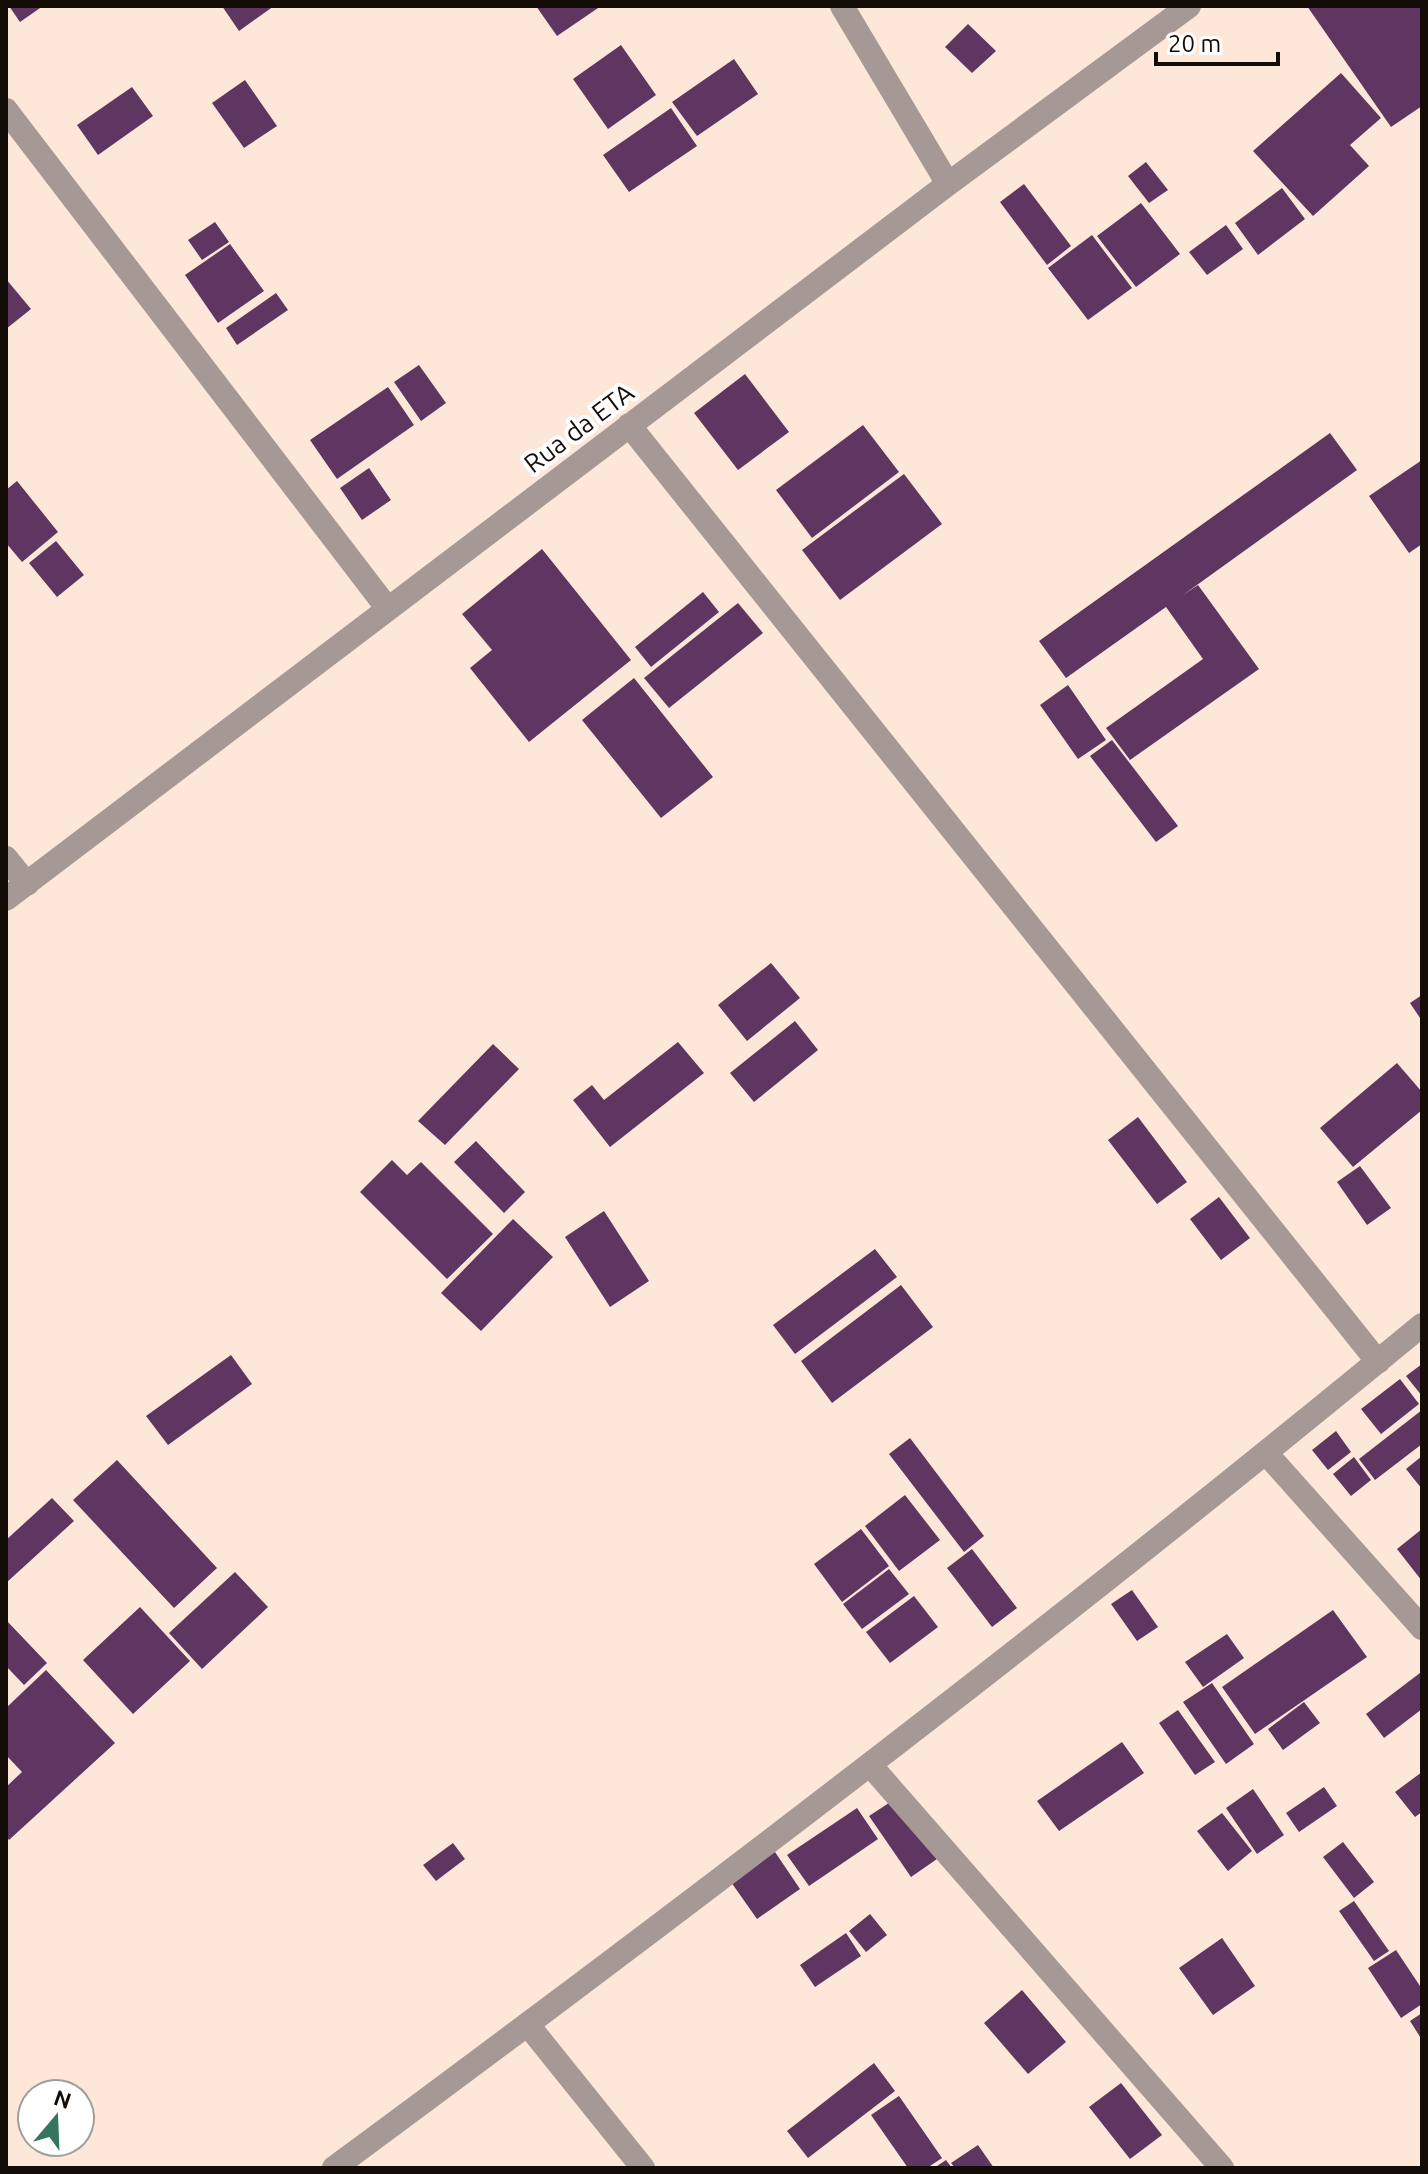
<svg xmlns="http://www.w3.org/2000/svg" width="1428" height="2174" font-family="Ubuntu,sans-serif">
  <rect width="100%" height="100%" fill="#fce7d8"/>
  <!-- building -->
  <path fill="#5e3661" d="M9,6H43L20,22Z
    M222,6H274L239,31Z
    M536,6H601L557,36Z
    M1307,6H1422V106L1391,127Z
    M968,24L996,51L972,73L945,47Z
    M621,45L656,95L608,129L573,79Z
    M734,59L758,94L697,136L672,102Z
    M1341,73L1381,118L1350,145L1369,166L1313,216L1253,151Z
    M245,80L277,126L244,148L212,103Z
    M132,87L153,116L98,155L77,125Z
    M671,108L697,146L629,192L603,155Z
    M1146,162L1168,190L1149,203L1128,176Z
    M1024,184L1071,246L1047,265L1000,202Z
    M1282,188L1305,219L1258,255L1235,223Z
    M1141,203L1180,254L1136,287L1097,236Z
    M215,222L229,242L202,260L188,240Z
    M1226,225L1243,249L1207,275L1189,252Z
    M1092,235L1132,288L1088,320L1048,268Z
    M230,244L264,291L218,323L185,275Z
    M6,279L31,309L6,329Z
    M276,293L288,310L237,345L226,328Z
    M419,365L446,403L421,421L394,382Z
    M745,374L789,432L738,470L694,413Z
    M388,387L414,425L337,479L310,440Z
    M863,425L899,472L812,538L776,490Z
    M1330,433L1357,470L1183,595L1198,585L1259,669L1130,760L1106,728L1203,659L1166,607L1066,678L1039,641Z
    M1422,460V544L1409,553L1369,496Z
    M369,468L391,500L362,520L340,488Z
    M904,474L942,524L840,600L802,550Z
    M17,481L58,532L22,562L6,543V490Z
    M56,541L84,575L57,597L29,563Z
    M542,549L631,660L529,742L470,668L492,650L462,614Z
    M703,592L719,612L651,667L635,647Z
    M738,603L763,633L669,708L644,678Z
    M634,678L713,777L661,818L582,720Z
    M1068,685L1106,740L1078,759L1040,705Z
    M1112,740L1178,826L1156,842L1090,756Z
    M771,963L800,998L747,1041L718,1005Z
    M1422,995V1021L1410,1003Z
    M795,1021L818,1050L754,1102L730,1073Z
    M678,1042L704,1073L610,1147L573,1100L592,1085L604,1100Z
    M493,1044L519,1069L445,1145L418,1121Z
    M1397,1063L1422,1092V1110L1353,1167L1320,1128Z
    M1138,1117L1187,1182L1157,1204L1108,1140Z
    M476,1141L525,1192L504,1213L454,1162Z
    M392,1160L407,1175L421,1162L493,1234L447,1279L360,1192Z
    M1360,1166L1391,1208L1367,1225L1337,1182Z
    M1219,1197L1250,1238L1221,1260L1190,1219Z
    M604,1211L649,1281L610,1307L565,1237Z
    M513,1219L553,1257L481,1331L441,1293Z
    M875,1249L897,1277L795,1354L773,1325Z
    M901,1285L933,1327L832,1403L801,1361Z
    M231,1355L252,1384L168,1445L146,1416Z
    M1422,1364V1396L1406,1376Z
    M1400,1379L1419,1404L1381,1434L1361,1409Z
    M1422,1410V1444L1375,1480L1359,1459Z
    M1336,1431L1351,1452L1328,1470L1312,1450Z
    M910,1438L984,1536L964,1552L889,1454Z
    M1422,1456V1489L1406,1469Z
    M1354,1457L1371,1480L1351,1496L1333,1474Z
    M117,1460L217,1568L174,1608L73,1500Z
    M905,1495L940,1540L899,1571L865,1526Z
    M52,1498L74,1521L6,1583V1540Z
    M861,1529L889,1566L842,1602L814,1564Z
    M1422,1529V1581L1397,1549Z
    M972,1549L1017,1608L992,1627L947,1568Z
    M889,1569L909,1594L862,1629L843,1604Z
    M235,1572L268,1607L202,1669L169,1633Z
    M1132,1590L1158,1627L1137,1641L1111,1604Z
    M914,1596L938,1627L890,1663L866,1632Z
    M140,1607L190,1661L133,1714L83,1660Z
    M1333,1610L1367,1657L1255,1734L1222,1687Z
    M6,1620L47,1663L24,1685L6,1666Z
    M1227,1634L1244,1658L1203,1687L1185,1662Z
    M46,1670L115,1743L9,1840L6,1836V1787L22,1772L6,1755V1708Z
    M1420,1673L1422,1676V1709L1384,1738L1366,1714Z
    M1212,1683L1254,1744L1226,1764L1183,1702Z
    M1304,1702L1320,1723L1283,1750L1268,1729Z
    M1178,1710L1215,1762L1195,1775L1159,1723Z
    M1122,1742L1144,1773L1059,1831L1037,1801Z
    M1422,1772V1812L1415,1817L1395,1792Z
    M1324,1787L1337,1806L1299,1832L1286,1813Z
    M1253,1789L1284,1835L1257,1854L1226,1808Z
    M895,1799L937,1859L911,1877L869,1816Z
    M857,1808L878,1839L809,1886L787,1855Z
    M1222,1813L1252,1851L1228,1871L1197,1831Z
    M1343,1842L1374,1882L1354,1898L1323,1857Z
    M453,1843L465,1859L436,1881L423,1865Z
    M775,1852L800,1889L757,1919L731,1882Z
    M1354,1901L1389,1951L1374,1961L1339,1911Z
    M870,1914L887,1935L866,1952L849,1931Z
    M846,1933L861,1956L815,1987L800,1965Z
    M1222,1938L1255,1986L1213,2015L1179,1968Z
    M1396,1950L1422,1989V2004L1401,2018L1368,1968Z
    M1022,1990L1066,2042L1028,2074L984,2023Z
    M1422,2013V2040L1410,2021Z
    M874,2063L895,2091L808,2158L787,2131Z
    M1121,2083L1162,2135L1130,2159L1089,2107Z
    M899,2096L942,2158L927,2168H908L871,2115Z
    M978,2145L994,2168H955L951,2163Z
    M946,2160L952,2168H934Z"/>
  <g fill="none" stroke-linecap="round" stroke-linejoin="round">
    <!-- street -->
    <path stroke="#a69995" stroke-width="24" d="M842,6L948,184
      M6,110L388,609
      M629,425L1378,1362
      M6,858L27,884
      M6,899L948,184L1189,6
      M1266,1453L1422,1628
      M871,1766L1222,2168
      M528,2025L643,2168
      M334,2168C704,1895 1068,1617 1422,1325"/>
  </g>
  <g text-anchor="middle" stroke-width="8" stroke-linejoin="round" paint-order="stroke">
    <!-- street labels -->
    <g font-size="26" fill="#140c06" stroke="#fff">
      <text transform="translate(579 428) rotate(-37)" y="9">Rua da ETA</text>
    </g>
  </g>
  <!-- border -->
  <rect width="1428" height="2174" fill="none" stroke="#140c06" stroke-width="16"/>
  <!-- north arrow -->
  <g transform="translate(56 2118) rotate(19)"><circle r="38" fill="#ffffff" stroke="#a19e9b" stroke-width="2"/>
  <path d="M0-6L14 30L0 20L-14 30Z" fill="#37745f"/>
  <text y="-12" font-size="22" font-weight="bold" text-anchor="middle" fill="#140c06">N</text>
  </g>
  <!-- scale -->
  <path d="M1156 52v12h122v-12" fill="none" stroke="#140c06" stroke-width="4"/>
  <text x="1168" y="52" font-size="24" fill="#140c06" stroke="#ffffff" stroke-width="6" paint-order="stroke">20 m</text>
</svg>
